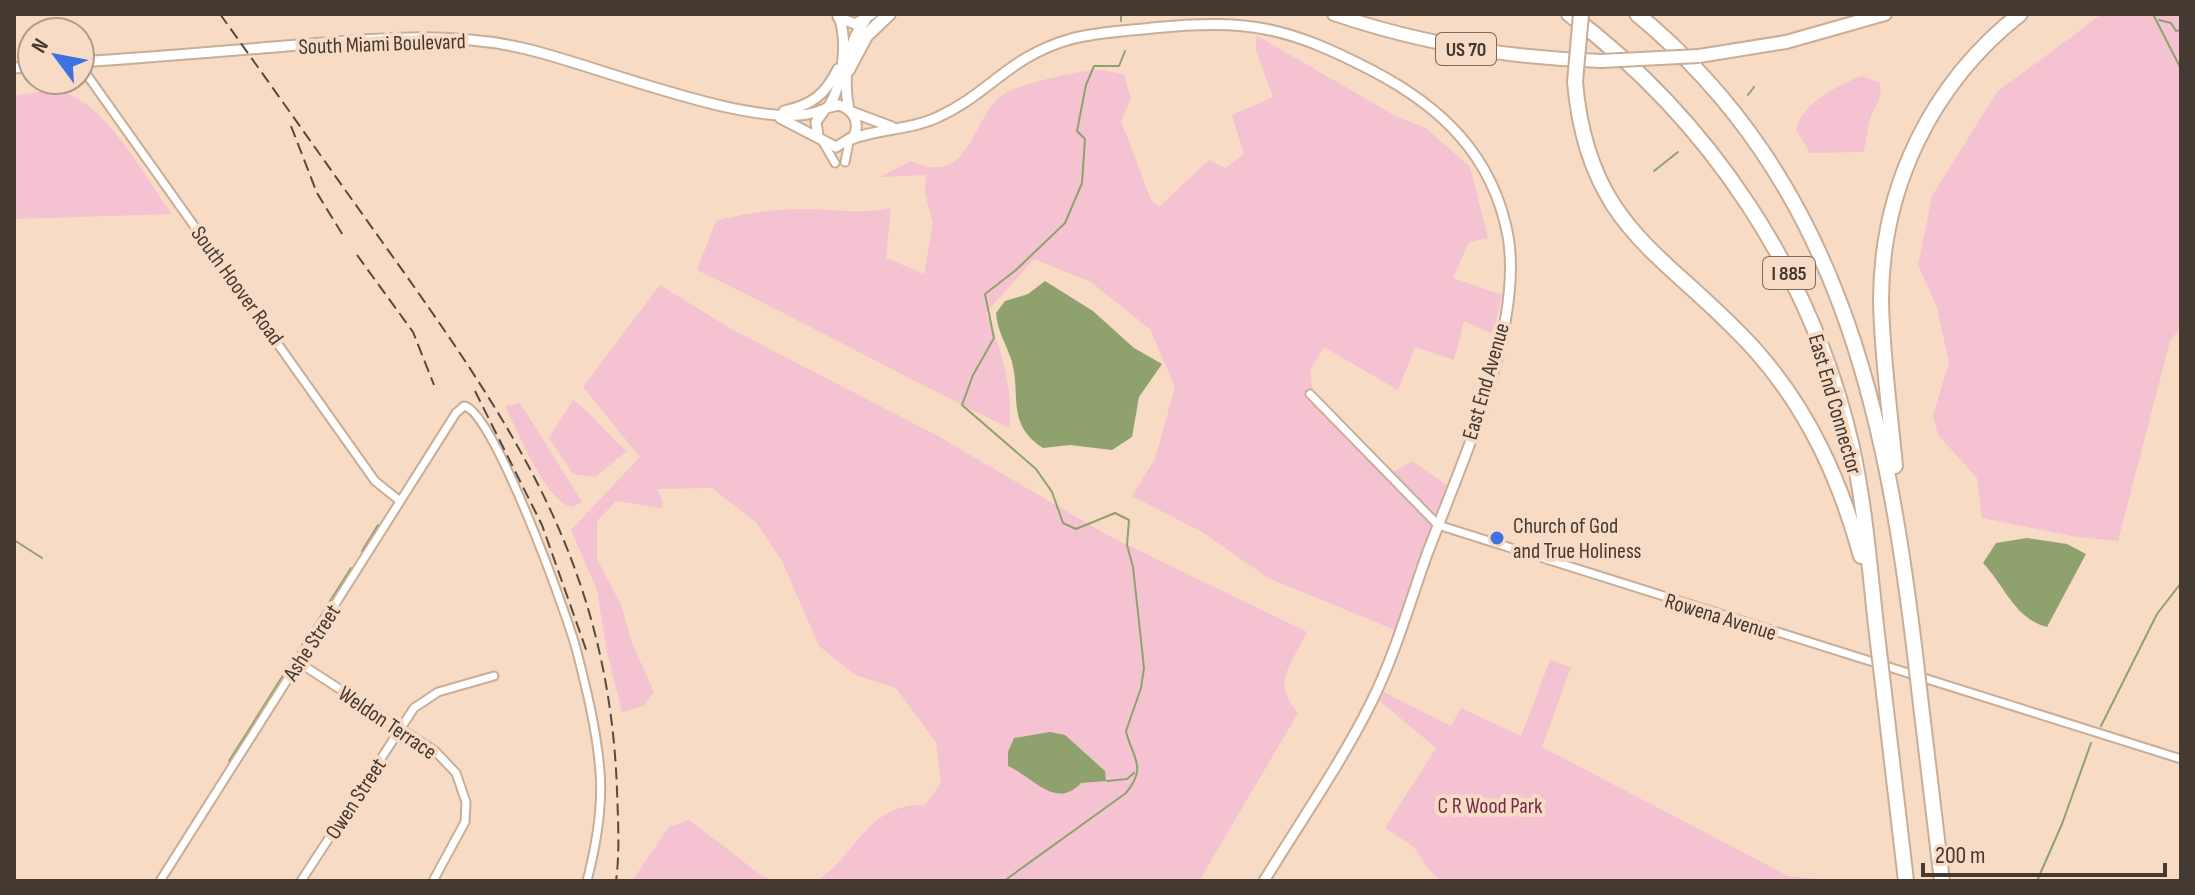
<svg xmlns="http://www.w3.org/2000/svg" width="2195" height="895" font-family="'Sofia Sans Condensed',sans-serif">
  <rect width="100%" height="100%" fill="#f7dbc4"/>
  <!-- green -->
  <path fill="#f4c2d1" d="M2102,14H2181V327L2170,341L2118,541L2077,537L1982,518L1977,478L1938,435L1933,415L1949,363L1937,307L1918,265L1932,196L1997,92Z
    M1256,35L1397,117L1426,128L1470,167L1488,238L1469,242L1453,278L1502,295L1493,334L1464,321L1454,360L1415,347L1398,390L1324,347L1310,370L1314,402L1385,477L1412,461L1447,485L1395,630L1268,578L1202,532L1132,496L1155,459L1175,387L1150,329L1091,282L1034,259L986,313C1001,348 1014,390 1009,428C904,377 802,321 697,270L716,221C751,211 792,207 829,210C852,211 868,213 891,208L886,258L924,274L933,223L925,194L926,175L880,177L911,161C972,190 972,113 1004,94C1018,84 1082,70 1100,70C1108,70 1116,73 1124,74L1131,99L1121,121L1151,200L1159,207L1209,160L1225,168L1244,154L1232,115L1273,97L1256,51Z
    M1861,76L1879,82C1884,100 1875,104 1870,119C1867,130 1867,141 1863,152L1810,153L1796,130C1802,103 1837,86 1861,76Z
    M55,89C107,102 141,172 172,214L14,219V96Z
    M660,285L731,329L936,435L1107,535L1307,632C1291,666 1271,681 1298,713L1199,881H817C858,854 867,803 925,805L941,783L936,742L896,688L855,675L819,646L782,561L756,522L712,488L657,489L663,502L661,508L616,501L597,521V559L621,605L632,643L654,692L644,706L622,712L607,652L597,590L571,530L640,457L583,387Z
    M573,400C594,415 607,435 627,451L595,477L573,474L549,438Z
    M520,403L582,502L571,507C544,498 519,433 505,406Z
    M1550,660L1571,667L1542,747L1788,876L1837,881H1441L1429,870L1414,847L1385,828L1436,748L1380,701L1384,692L1451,726L1461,708L1521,736Z
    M689,820L761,875L773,881H632L669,827Z"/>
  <!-- water -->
  <path fill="#8fa26e" d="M1045,281L1093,311L1134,348L1162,364L1139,397L1132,437L1112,450L1070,445L1043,448C1006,424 1021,396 1012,362C1007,345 997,331 996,313L1005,301L1028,294Z
    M2027,538L2067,544L2086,554L2047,627C2014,618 2005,586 1983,563L1996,543Z
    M1050,732L1065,735L1105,771L1106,781L1081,783C1056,810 1034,778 1008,766V752L1014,738Z"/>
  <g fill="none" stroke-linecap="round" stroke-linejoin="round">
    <!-- stream -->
    <path stroke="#8fa26e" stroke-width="2" d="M2153,14L2181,69
      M2159,20L2171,23L2176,31L2181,30
      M1121,21V14
      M1748,95L1754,87
      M1654,171L1678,152
      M14,540L42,558
      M362,551L378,525
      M2101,726L2157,614L2181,583
      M229,761L351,568
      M1107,781L1127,779L1134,773
      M1004,881L1126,793C1148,766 1132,758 1126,731L1141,688L1144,668L1133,567L1127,545L1129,520L1115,513L1076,529L1063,523L1052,492L1036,469L962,405L973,375L994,338L985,294L1016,270L1065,223L1082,183L1085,139L1077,131L1086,85L1094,66H1119L1125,51
      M2037,881L2062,824L2091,743"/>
    <defs>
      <path id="minor" d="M80,65L375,481L400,501
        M823,142L835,163
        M845,162L849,142
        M1310,394L1438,525L2181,759
        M298,662L435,751L456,773L466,802L465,822L433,881
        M160,881L456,413L464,406C493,409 568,617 577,652C587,691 597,732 600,772C603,808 596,846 587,881
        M301,881L414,708L438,692L494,676"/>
      <path id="tertiary" d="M838,17L855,24L872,14
        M80,62C153,57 226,51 298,45C374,39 448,31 522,48C589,62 765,136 822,110
        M14,68L32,67
        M829,106C843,84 848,42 839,17
        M849,110C843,82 846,43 865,21
        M784,111C812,105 825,95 838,69
        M852,112L892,127
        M780,118L836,147L854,136C860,122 854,110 839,105L826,108L816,122L818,136
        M852,139C880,128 911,130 938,117C989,94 1009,56 1071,39C1097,32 1125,31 1152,28C1249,19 1286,26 1373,71C1442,107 1493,156 1508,236C1524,330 1459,468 1426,557C1409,605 1394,657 1371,703C1340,765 1300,822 1264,881"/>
      <path id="trunk" d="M1334,14C1421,44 1510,58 1601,61
        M1699,56L1786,42L1885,14
        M848,70L866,36L889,14"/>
      <path id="motorway" d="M1569,14C1710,120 1811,272 1851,443C1866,509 1870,576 1878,643
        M1637,14C1838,180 1886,410 1915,654
        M1575,82C1588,232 1669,254 1756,351C1809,411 1840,480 1861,556
        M1895,466C1890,412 1882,356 1881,301C1881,188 1931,84 2020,14
        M1884,693L1906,881
        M1921,705L1942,881"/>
    </defs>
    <!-- minor casing -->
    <use href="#minor" stroke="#c8ad97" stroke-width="11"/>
    <!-- tertiary casing -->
    <use href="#tertiary" stroke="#c8ad97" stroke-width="13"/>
    <!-- trunk casing -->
    <use href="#trunk" stroke="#c8ad97" stroke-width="16"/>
    <!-- motorway casing -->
    <use href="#motorway" stroke="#c8ad97" stroke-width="18"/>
    <!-- minor -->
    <use href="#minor" stroke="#fff" stroke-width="7"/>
    <!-- tertiary -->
    <use href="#tertiary" stroke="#fff" stroke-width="9"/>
    <!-- trunk -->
    <use href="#trunk" stroke="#fff" stroke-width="12"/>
    <!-- motorway -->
    <use href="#motorway" stroke="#fff" stroke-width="14"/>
    <!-- rail -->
    <path stroke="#574a40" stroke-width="2" stroke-dasharray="12 6" stroke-linecap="butt" d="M220,14C278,95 335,176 393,257C516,430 609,568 617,790C618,820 620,851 616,881
      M291,126L317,193L344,237
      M357,255L413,332L434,385
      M475,391L542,525L588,655"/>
    <defs>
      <path id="trunk-bridge" d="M1601,61L1699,56"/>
      <path id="motorway-bridge" d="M1575,82L1581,14
        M1878,643L1884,693
        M1915,654L1921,705"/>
    </defs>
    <!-- trunk-bridge casing -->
    <use href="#trunk-bridge" stroke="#c8ad97" stroke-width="16" stroke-linecap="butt"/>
    <!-- motorway-bridge casing -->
    <use href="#motorway-bridge" stroke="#c8ad97" stroke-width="18" stroke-linecap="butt"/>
    <!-- trunk-bridge -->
    <use href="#trunk-bridge" stroke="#fff" stroke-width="12"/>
    <!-- motorway-bridge -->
    <use href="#motorway-bridge" stroke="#fff" stroke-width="14"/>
  </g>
  <!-- markers -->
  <circle fill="#3c72e1" stroke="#f7dbc4" stroke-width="3" cx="1497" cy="538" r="8"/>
  <g text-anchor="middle" stroke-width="8" stroke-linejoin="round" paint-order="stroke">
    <!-- shield labels -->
    <g fill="#f7dbc4" stroke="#7a6a5d" stroke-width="2">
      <rect x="1436" y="33" width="60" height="32" rx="6"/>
      <rect x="1763" y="257" width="52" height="32" rx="6"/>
    </g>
    <g font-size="20" font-weight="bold" fill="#453a31">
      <text x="1466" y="56">US 70</text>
      <text x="1789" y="280">I 885</text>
    </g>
    <!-- street labels -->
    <g font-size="22" fill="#453a31" stroke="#f7dbc4">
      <text transform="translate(382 43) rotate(-2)" y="8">South Miami Boulevard</text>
      <text transform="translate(238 285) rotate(54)" y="8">South Hoover Road</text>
      <text transform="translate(1485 381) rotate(-74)" y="8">East End Avenue</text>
      <text transform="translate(1836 404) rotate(74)" y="8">East End Connector</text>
      <text transform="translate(1721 616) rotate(17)" y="8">Rowena Avenue</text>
      <text transform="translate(311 642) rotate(-57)" y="8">Ashe Street</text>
      <text transform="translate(388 722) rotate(34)" y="8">Weldon Terrace</text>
      <text transform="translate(355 798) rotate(-57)" y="8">Owen Street</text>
    </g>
    <!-- poi labels -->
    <g font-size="22" fill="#453a31" stroke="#f7dbc4" text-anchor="start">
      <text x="1513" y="533">Church of God<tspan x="1513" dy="25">and True Holiness</tspan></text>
    </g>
    <!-- park labels -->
    <g font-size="22" fill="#752e4a" stroke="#f7dbc4">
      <text x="1490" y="813">C R Wood Park</text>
    </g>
  </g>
  <!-- border -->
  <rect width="2195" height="895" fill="none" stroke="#453a31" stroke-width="32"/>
  <!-- north arrow -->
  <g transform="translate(56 56) rotate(302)"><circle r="38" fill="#f7dbc4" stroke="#b09b89" stroke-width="2"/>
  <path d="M0-6L14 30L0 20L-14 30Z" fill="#3c72e1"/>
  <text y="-12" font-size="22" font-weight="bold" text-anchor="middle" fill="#453a31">N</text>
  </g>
  <!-- scale -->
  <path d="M1923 863v12h242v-12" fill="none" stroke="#453a31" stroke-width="4"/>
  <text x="1935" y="863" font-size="24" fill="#453a31" stroke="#f7dbc4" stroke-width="6" paint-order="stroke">200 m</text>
</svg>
